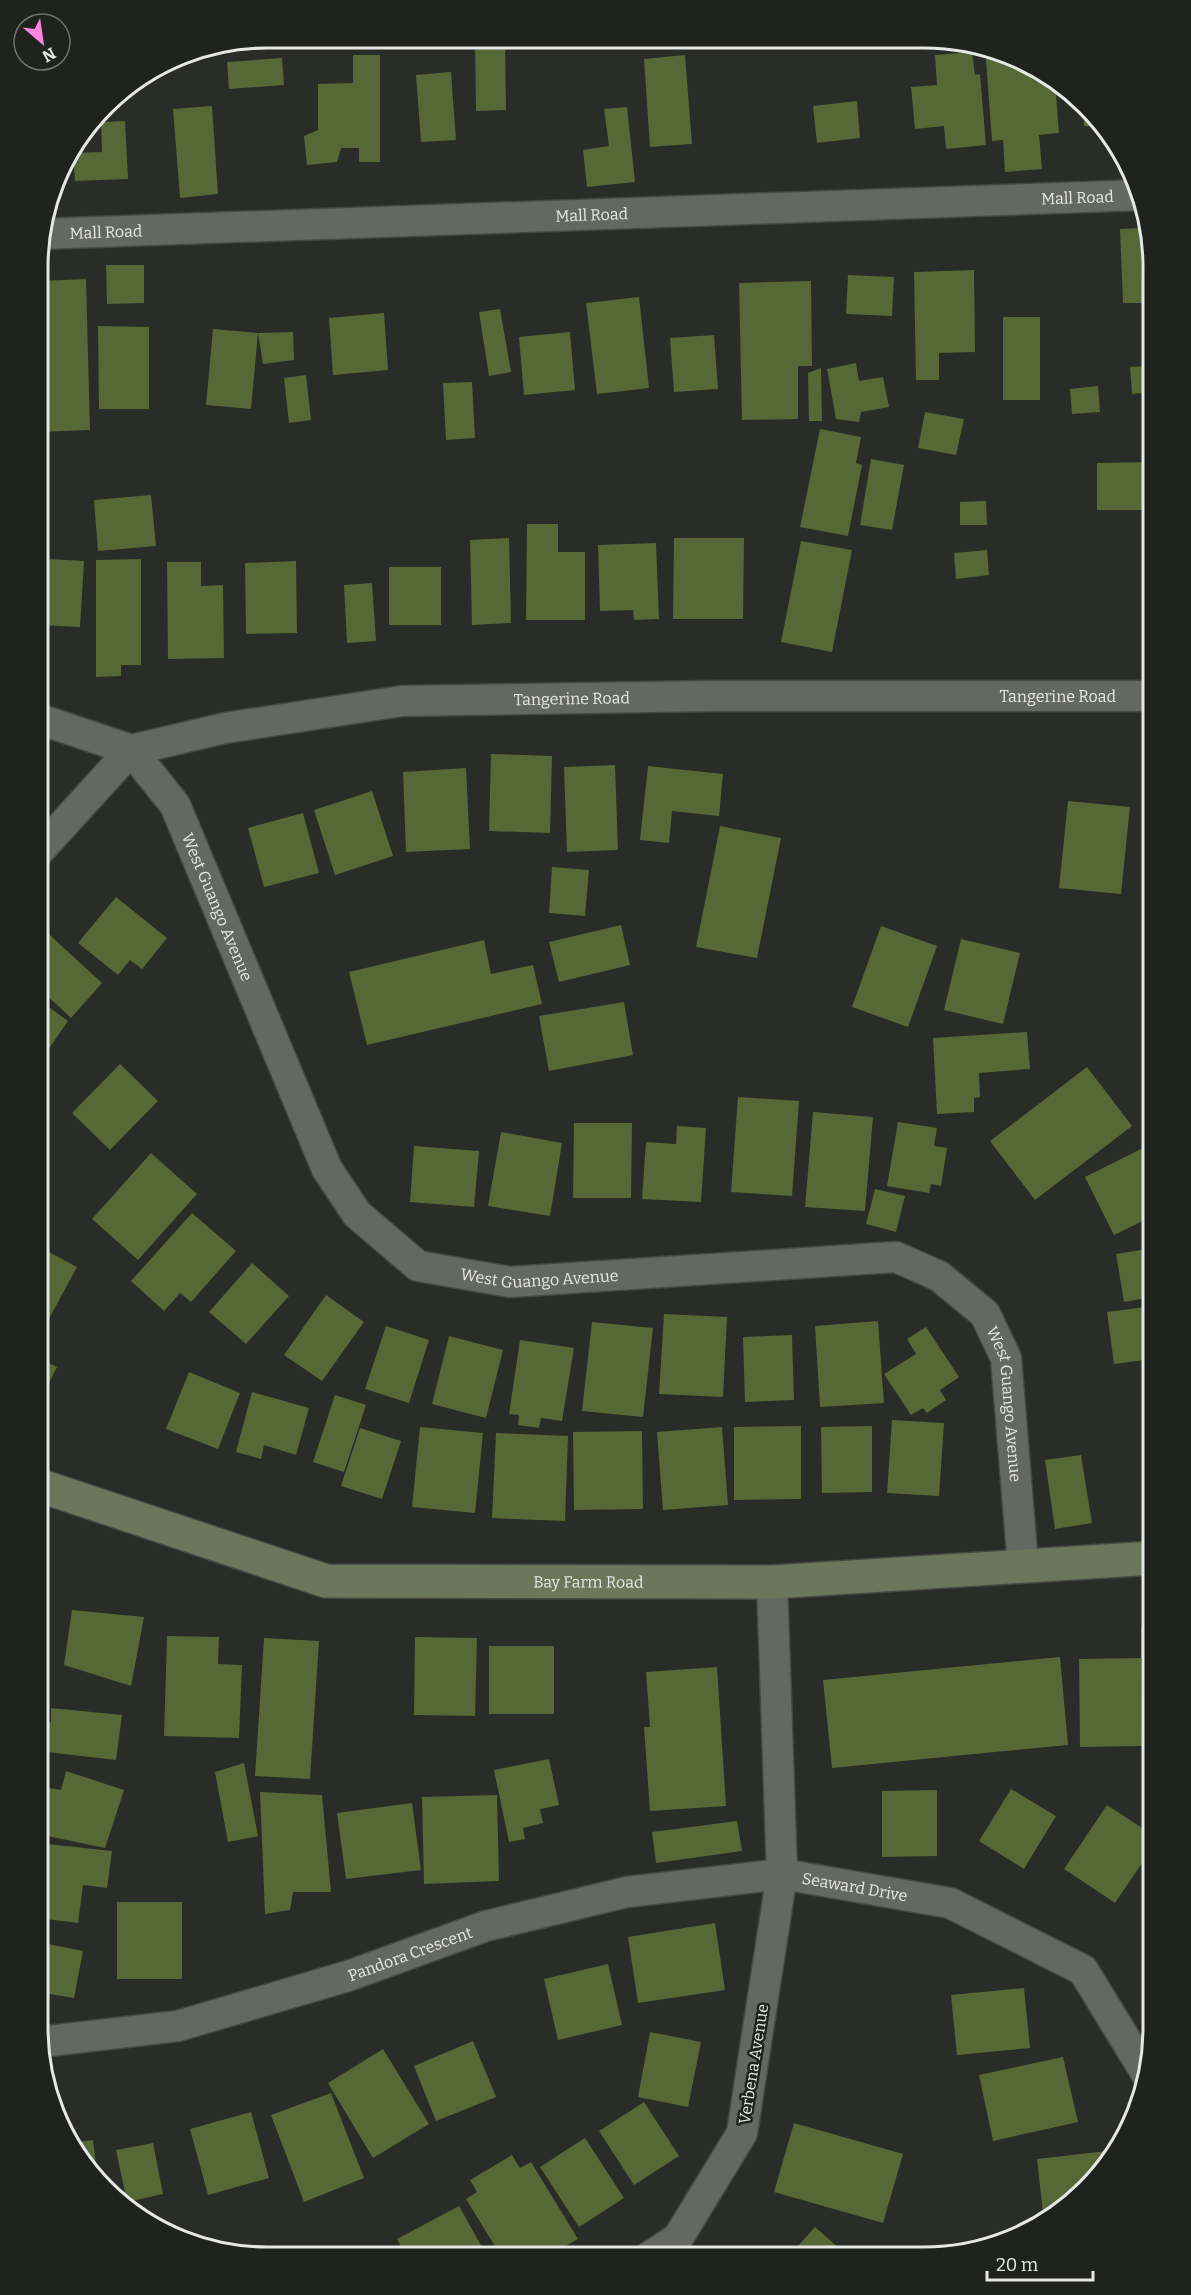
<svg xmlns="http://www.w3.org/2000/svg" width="1191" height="2295" font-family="Bitter,serif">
  <rect width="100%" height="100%" fill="#2a2c27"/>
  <!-- building -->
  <path fill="#556835" d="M475,39H505L506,110L476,111Z
    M985,47L1026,61L1055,81L1059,133L1039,135L1042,169L1005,172L1003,140L992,141Z
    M972,52L975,75L980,74L986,145L946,149L944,126L915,129L911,87L937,85L935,55Z
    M353,55H380V162H359V148H341L337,162L307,165L304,136L318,130V84L353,83Z
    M685,55L692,144L650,147L644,59Z
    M282,58L284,85L229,89L227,62Z
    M451,72L456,140L421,142L416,75Z
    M857,101L860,138L817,143L813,106Z
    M1083,104L1092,113L1103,126H1084Z
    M212,106L218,194L180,198L173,109Z
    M627,107L635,182L587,187L583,150L609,146L604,109Z
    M125,121L128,179L75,181L73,153L102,152L101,122Z
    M1140,228L1143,303H1123L1120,229Z
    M106,265H144V303L107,304Z
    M974,270L975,352L939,353V380H916L914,272Z
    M848,275L894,277L892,316L846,314Z
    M86,279L90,430L39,432V281Z
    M811,281L812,366H798V419L742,420L739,283Z
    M639,297L649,388L597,394L586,303Z
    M500,309L511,372L489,376L479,312Z
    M384,313L388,370L333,375L329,318Z
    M1003,317H1040V400H1003Z
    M1146,319H1153V392L1132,394L1130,367L1150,366Z
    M98,326L149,327V409H99Z
    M213,329L258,333L251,409L206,405Z
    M293,332L294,360L263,364L258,333Z
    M570,332L575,390L524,395L519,337Z
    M714,335L718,389L674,392L670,338Z
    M856,363L859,381L883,377L889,407L861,412L859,422L836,419L827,369Z
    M821,368L822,421H809L808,373Z
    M306,375L311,420L289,423L284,378Z
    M472,382L475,438L446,440L443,383Z
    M1098,386L1100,412L1072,414L1070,389Z
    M925,412L964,419L956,455L918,448Z
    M820,429L861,437L856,463L862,465L848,536L800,527Z
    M871,459L904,465L892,530L860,525Z
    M1151,462V510H1097V463Z
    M151,495L156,546L98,551L94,500Z
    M986,501L987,525H960V502Z
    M527,524H558V552H585V620H526Z
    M1153,526V556L1149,557L1146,527Z
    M509,538L511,623L472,625L470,540Z
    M674,538H744L743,619H673Z
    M801,541L852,550L832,652L781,642Z
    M656,543L659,619L634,620L633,610L600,611L598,545Z
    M987,550L989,575L956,579L954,553Z
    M49,559L84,561L80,627L39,625V572L48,573Z
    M141,559V665H121V676L96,677V560Z
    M296,561L297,633L246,634L245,563Z
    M167,562H201V586L223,585L224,658L168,659Z
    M389,567H441V625H389Z
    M372,583L376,641L347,643L344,585Z
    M491,754L552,756L550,833L489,831Z
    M615,765L618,850L567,852L564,767Z
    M648,766L723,774L719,816L672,811L669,843L640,840Z
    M466,768L470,849L406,852L403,772Z
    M372,791L393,856L335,875L314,810Z
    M1152,799H1153V886L1142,884Z
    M1068,801L1130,807L1121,894L1059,888Z
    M303,813L319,873L264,887L248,828Z
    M720,826L781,838L757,958L696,947Z
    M552,867L589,870L585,916L549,913Z
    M116,897L167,938L142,969L130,960L118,975L78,943Z
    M621,925L630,965L559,982L549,942Z
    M881,926L937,946L908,1027L852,1007Z
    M41,927L102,983L71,1018L39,988V930Z
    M961,939L1020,953L1003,1024L944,1010Z
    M484,940L491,974L533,965L542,1004L367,1045L349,972Z
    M39,1000L68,1021L39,1063Z
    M624,1002L633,1055L549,1071L539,1016Z
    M1027,1032L1030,1069L979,1073L980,1097L974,1098V1112L937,1114L933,1038Z
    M120,1064L158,1101L110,1150L72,1113Z
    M1087,1067L1132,1126L1035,1200L990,1141Z
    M738,1097L799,1101L792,1196L731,1192Z
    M813,1112L873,1117L865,1211L805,1207Z
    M898,1122L937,1128L934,1146L947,1148L941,1186L931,1184L929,1193L887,1186Z
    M574,1123H632L631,1198H573Z
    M677,1126L706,1128L701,1202L642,1199L646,1142L676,1144Z
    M501,1132L562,1143L550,1216L488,1206Z
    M1153,1143V1216L1114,1235L1085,1177Z
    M414,1146L479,1151L474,1207L410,1202Z
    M151,1153L197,1194L138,1260L92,1219Z
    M875,1189L905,1196L896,1232L866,1224Z
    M192,1213L236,1251L191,1302L180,1293L164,1311L131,1281Z
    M1153,1248V1297L1124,1302L1116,1254Z
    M45,1250L77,1267L38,1339V1262Z
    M252,1263L289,1296L246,1344L209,1312Z
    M326,1295L364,1322L322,1381L284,1355Z
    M1153,1306V1359L1114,1364L1107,1312Z
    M664,1314L727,1317L723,1397L659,1394Z
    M878,1321L884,1403L820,1407L815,1326Z
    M592,1322L653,1328L643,1417L582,1411Z
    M386,1326L429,1340L409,1403L365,1389Z
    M926,1327L959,1377L940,1390L946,1400L927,1413L923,1408L911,1415L884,1374L916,1354L907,1339Z
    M792,1335L794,1400L745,1402L743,1337Z
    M449,1336L503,1350L486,1418L432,1404Z
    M520,1340L574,1348L562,1421L541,1418L539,1428L518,1425L519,1415L509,1414Z
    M38,1358L57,1367L38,1405Z
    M189,1372L240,1393L218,1449L166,1429Z
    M252,1392L309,1408L296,1455L264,1445L261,1459L236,1452Z
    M335,1395L366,1405L344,1472L313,1462Z
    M892,1420L944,1423L939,1496L887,1493Z
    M801,1426V1499L734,1500V1427Z
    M872,1426V1492L822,1493L821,1427Z
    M420,1427L483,1433L475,1513L412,1507Z
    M722,1427L728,1505L663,1510L657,1432Z
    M360,1428L401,1441L382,1499L341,1486Z
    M642,1431L643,1509L574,1510L573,1432Z
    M496,1433L568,1436L565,1521L492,1518Z
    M1081,1455L1092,1523L1055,1529L1045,1460Z
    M72,1610L144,1617L131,1686L64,1665Z
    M1141,1628H1153V1658H1141Z
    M167,1636L219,1637L218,1664L242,1665L239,1738L164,1736Z
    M415,1637L477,1638L475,1716L414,1715Z
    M264,1638L319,1641L310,1779L255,1776Z
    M489,1646H554V1714H489Z
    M1060,1657L1068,1745L832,1768L823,1680Z
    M1141,1658L1142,1746L1080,1747L1079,1659Z
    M717,1667L726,1806L650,1811L644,1727H650L646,1672Z
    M51,1708L122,1715L116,1760L38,1751L39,1724L51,1722Z
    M549,1759L559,1805L540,1809L543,1823L523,1828L525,1839L509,1842L494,1770Z
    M244,1763L258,1836L228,1842L215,1772Z
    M66,1771L124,1790L105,1848L38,1834V1786L61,1790Z
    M1011,1789L1056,1816L1024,1869L979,1841Z
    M937,1790V1856L882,1857V1791Z
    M260,1792L322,1795L331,1892H293L290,1910L265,1914Z
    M497,1795L499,1881L424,1884L422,1797Z
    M412,1803L421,1870L346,1879L337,1813Z
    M1107,1805L1153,1835V1847L1115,1903L1064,1869Z
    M737,1821L742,1851L656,1863L652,1832Z
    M38,1843L112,1851L107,1888L83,1885L78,1923L38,1918Z
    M117,1902H182V1979H117Z
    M715,1923L725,1990L638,2003L628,1937Z
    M38,1942L83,1951L74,1998L50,1994L45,2015L38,2014Z
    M608,1964L622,2025L558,2040L544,1979Z
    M1024,1988L1030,2048L957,2055L951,1995Z
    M650,2032L701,2042L688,2107L638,2097Z
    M473,2041L496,2097L436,2121L414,2066Z
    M383,2049L429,2124L373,2158L328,2083Z
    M1063,2057L1078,2122L993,2141L979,2075Z
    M331,2093L364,2178L304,2202L271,2115Z
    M644,2102L679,2156L634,2185L599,2131Z
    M251,2112L269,2178L208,2195L190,2129Z
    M794,2123L903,2154L883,2223L774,2192Z
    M585,2138L624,2198L579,2227L540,2167Z
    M93,2140L98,2180L76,2156L70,2143Z
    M153,2143L163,2194L127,2202L116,2150Z
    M1116,2150L1106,2168L1052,2219L1044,2222L1037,2159Z
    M512,2155L520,2168L531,2162L578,2239L548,2256H501L466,2199L477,2192L470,2180Z
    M459,2206L487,2256H406L397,2239Z
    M815,2227L849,2257H788Z
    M388,2251L389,2256H372V2255Z"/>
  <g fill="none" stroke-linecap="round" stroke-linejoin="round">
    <defs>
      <g id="street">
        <path id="s1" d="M40,234L1142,195"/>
        <path id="s2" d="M39,719L131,750L175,805L327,1169L357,1214L418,1266L510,1282L896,1257L939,1276L985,1314L1006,1358L1023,1566"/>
        <path id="s3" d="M39,851L131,750L225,728L402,701L713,696H1153"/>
        <path id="s4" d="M772,1582L782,1874L950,1903L1083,1970L1146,2073"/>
        <path id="s5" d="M40,2042L178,2026L348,1976L486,1926L627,1892L782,1874L742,2133L678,2238L649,2257"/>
      </g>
      <g id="secondary">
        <path id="s6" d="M38,1485L326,1581L772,1582L1153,1558"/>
      </g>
    </defs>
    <!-- street casing -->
    <use href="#street" stroke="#464843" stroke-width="33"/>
    <!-- secondary casing -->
    <use href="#secondary" stroke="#464843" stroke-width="36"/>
    <!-- street -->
    <use href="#street" stroke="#656862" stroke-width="30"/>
    <!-- secondary -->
    <use href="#secondary" stroke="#6c765b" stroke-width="33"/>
  </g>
  <g text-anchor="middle" stroke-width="5" stroke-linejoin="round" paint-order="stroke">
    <!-- street labels -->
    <g font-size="16" fill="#e7e8e5" stroke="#20231d">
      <text dy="6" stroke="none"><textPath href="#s1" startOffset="1038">Mall Road</textPath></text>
      <text dy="6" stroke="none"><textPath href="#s1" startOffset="552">Mall Road</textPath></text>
      <text dy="6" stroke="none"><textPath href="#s1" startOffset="66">Mall Road</textPath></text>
      <text dy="6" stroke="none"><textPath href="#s3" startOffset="1068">Tangerine Road</textPath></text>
      <text dy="6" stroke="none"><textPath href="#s3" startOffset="582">Tangerine Road</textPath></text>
      <text dy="6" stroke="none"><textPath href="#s2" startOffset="278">West Guango Avenue</textPath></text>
      <text dy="6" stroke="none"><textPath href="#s2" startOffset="819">West Guango Avenue</textPath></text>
      <text dy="6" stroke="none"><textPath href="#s2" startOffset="1377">West Guango Avenue</textPath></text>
      <text dy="6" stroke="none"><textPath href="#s6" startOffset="566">Bay Farm Road</textPath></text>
      <text dy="6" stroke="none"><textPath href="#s4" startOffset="366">Seaward Drive</textPath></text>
      <text dy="6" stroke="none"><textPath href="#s5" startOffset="382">Pandora Crescent</textPath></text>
      <text transform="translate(753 2064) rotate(-81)" y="6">Verbena Avenue</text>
    </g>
  </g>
  <!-- crop -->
  <path d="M0 0H1191V2295H0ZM267 48H924A219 219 0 0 1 1143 267V2028A219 219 0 0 1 924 2247H267A219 219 0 0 1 48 2028V267A219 219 0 0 1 267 48Z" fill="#20231d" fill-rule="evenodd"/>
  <path fill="none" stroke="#e7e8e5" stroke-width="3" d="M267 48H924A219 219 0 0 1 1143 267V2028A219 219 0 0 1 924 2247H267A219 219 0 0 1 48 2028V267A219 219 0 0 1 267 48Z"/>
  <!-- north arrow -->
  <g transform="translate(42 42) rotate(151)"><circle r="28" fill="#20231d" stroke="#70726d" stroke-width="1.5"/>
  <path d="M0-4.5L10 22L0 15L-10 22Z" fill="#fd86e3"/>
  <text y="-9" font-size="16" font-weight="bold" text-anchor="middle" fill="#e7e8e5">N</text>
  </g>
  <!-- scale -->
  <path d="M987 2271v9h106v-9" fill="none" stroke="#e7e8e5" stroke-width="3"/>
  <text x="996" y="2271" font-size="18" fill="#e7e8e5" stroke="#20231d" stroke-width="4.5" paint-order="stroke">20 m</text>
</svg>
